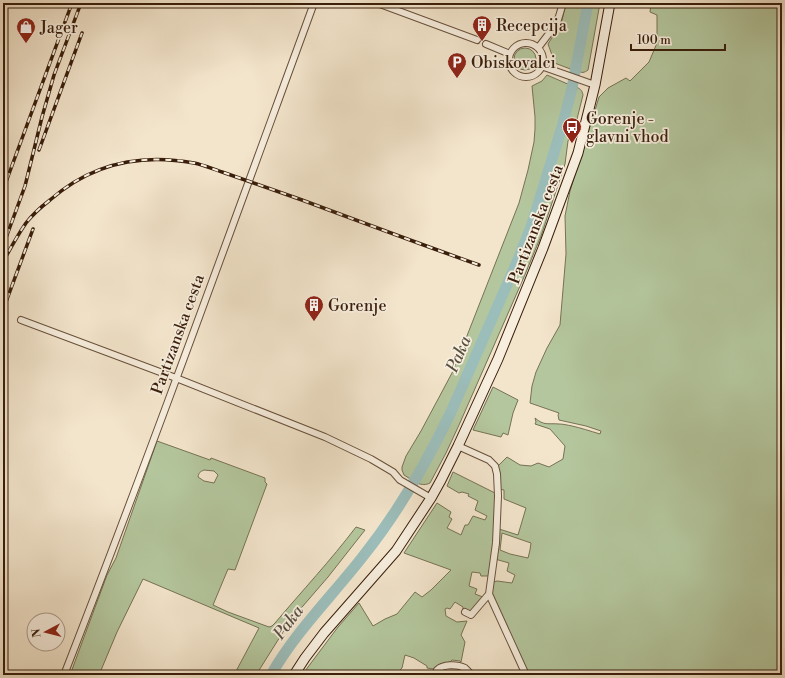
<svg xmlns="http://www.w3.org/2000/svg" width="785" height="678" font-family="'Libre Bodoni',serif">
  <rect width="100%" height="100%" fill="#f3e5cc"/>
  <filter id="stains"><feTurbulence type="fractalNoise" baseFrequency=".005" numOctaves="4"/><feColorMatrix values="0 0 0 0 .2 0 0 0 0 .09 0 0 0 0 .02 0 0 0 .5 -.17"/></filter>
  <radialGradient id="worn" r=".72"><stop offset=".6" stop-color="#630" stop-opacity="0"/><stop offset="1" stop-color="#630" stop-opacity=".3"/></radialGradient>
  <!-- green -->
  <path fill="#b4c69d" stroke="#767254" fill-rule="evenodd" d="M566,3H586L573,70L552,62V55L548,44L558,28L562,20Z
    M590,3H600L588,70C584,73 582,73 578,71Z
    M651,3H782V675H528L492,596L491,589L493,582L497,581L512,583L515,575L507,571L509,563L495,559L499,529L518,535L526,508L504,499V490L499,489L498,466L507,457L520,465L531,466L538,463L549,467L563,459L565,446L550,429L535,424L536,422L535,418C544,426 548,423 559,424C563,424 567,425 572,426C581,428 590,431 600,434L601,431L586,426L559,420L558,415L559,413L530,403L532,386L536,372L547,348L560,325L566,254L565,216L570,191L599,97L608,88L626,78L630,81L649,62L657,43V15L650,12ZM502,533L531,543L530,550L528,558L510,554L500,550Z
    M514 59a11 11 0 1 1 22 0a11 11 0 1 1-22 0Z
    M547,75L570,85L559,131L536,206L520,251L453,402L442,426L412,480L404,475L402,470V467L406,456L421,431L452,373L463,346L519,203L528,170L534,142L535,129V117L532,86L542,81Z
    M575,87C580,88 582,90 583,95L576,123L568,141L565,164L541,236L524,277L459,425L446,453L430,483C426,485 422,485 417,483L447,429L518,266L540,209L551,175L560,144Z
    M493,387L518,400L513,413L508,435L503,433L501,437L473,430Z
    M157,441L210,460L211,458L265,478V482L267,484L235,570L228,569L213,605L228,612L269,627L272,626L275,623C302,591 331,560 356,527L365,530L328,577L290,621L256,675H234L259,628L143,579L117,632L99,675H70L107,575L116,558ZM204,470L214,471L218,475L214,483L204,481L198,477C199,472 200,472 204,470Z
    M453,472L495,493L496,530L489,576H481L480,573L472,572L469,586L477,589L475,594L483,597L470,612L463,610V607L455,602L450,609L447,608L445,609L446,616L457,622L467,621L461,635L465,642L461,662L460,661L452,660L450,662L440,664L433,669L427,668V666L414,658L405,655L402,668L397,673H396L394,675H302L338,627L359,603L373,626L385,619L397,614L415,592L422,597L431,590L451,570L404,553L437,503L451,512L449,517L452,519L447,528L461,535L465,525H468L473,516L485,520L487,516L475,510L478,501L468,496L469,494L462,492L459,493L447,486Z"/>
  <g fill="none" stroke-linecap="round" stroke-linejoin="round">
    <!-- river -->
    <path stroke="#9cbebb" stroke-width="11" d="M271,675C296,631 333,595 364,555C399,511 427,462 451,412L517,262L531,227L562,127L572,88L588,3"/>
    <defs>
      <path id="street" d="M377,3L477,40
        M509 60a17 17 0 1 1 34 0a17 17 0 1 1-34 0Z
        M486,44L510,54
        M538,48L557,23L563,3
        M541,66L595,85
        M21,320L176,378L325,437L371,459L393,472L400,480L431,498
        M458,446L489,460L495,466L497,474L498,496L496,543L489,594L526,675
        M465,612L471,615L489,594
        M437,670C443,664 457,664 465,668C467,670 470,673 472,675
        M64,675C151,452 232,227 314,3"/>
      <path id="secondary" d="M294,675L305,658L324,633L396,551L431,498L441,480L458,446L498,359L543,248L578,153L595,85L610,3"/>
    </defs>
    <!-- street casing -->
    <use href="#street" stroke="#68503b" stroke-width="8"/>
    <!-- secondary casing -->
    <use href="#secondary" stroke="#391e0b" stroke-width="11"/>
    <!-- street -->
    <use href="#street" stroke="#f7eede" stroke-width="6"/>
    <!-- secondary -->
    <use href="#secondary" stroke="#f7eede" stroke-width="9"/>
    <defs>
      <path id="rail" d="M39,150L82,33
        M3,190L72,3
        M3,246L25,186L42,117L54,75L81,3
        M3,262C10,249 17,236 26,223C33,214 41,207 50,200C91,164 140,153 194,163C204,165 215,170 225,173C251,182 277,191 302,200C361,222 420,244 479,265
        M3,310L33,229"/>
    </defs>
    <!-- rail casing -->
    <use href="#rail" stroke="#391e0b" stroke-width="3.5"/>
    <!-- rail -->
    <use href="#rail" stroke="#f7eede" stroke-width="2" stroke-dasharray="6" stroke-linecap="butt"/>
  </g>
  <!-- icons -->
  <defs>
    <symbol id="building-pin" viewBox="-11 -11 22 30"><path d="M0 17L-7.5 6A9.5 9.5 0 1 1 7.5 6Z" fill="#8f2418" stroke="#f7eede"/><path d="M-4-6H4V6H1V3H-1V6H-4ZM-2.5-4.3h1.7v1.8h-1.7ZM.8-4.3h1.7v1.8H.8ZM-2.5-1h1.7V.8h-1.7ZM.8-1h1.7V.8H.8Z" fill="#fff"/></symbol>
    <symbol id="shop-pin" viewBox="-11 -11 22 30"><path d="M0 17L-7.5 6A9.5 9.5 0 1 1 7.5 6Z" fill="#8f2418" stroke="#f7eede"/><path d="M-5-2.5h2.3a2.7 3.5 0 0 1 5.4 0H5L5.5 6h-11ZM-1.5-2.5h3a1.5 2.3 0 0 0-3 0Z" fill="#fff"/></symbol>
    <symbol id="parking-pin" viewBox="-11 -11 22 30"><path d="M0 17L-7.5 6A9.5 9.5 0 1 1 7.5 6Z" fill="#8f2418" stroke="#f7eede"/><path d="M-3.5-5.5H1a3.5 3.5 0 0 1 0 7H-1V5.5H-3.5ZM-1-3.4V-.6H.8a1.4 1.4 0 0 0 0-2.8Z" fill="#fff"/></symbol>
    <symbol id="bus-pin" viewBox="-11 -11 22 30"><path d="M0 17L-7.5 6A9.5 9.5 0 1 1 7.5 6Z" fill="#8f2418" stroke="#f7eede"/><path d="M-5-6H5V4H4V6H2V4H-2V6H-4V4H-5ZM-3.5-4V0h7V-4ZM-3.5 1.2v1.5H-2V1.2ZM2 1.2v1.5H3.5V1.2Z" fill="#fff"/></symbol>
  </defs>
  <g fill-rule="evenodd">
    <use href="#building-pin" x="471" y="14" width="22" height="30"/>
    <use href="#shop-pin" x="15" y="16" width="22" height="30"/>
    <use href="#parking-pin" x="446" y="51" width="22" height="30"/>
    <use href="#bus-pin" x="561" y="116" width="22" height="30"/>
    <use href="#building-pin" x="303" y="294" width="22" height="30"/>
  </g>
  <g text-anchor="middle" stroke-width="3.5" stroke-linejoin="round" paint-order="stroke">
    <!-- poi labels -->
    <g font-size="16" fill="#391e0b" stroke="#f7eede" text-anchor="start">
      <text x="496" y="31">Recepcija</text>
      <text x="40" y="33">Jager</text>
      <text x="471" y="68">Obiskovalci</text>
      <text x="586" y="124">Gorenje -<tspan x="586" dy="18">glavni vhod</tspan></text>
      <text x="328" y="311">Gorenje</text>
    </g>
    <!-- street labels -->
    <g font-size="16" fill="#391e0b" stroke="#f7eede">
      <text transform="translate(535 224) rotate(-69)" y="6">Partizanska cesta</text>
      <text transform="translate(177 334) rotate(-70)" y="6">Partizanska cesta</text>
    </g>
    <!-- water labels -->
    <g font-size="17" font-style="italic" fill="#574e40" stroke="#f7eede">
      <text transform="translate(458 354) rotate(-67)" y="6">Paka</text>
      <text transform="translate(288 622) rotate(-53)" y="6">Paka</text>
    </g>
  </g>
  <!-- margin -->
  <rect width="785" height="678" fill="none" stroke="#f3e5cc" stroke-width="16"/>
  <rect x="4" y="4" width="777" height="670" fill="none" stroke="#391e0b" stroke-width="2"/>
  <rect x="8" y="8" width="769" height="662" fill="none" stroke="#391e0b"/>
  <!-- north arrow -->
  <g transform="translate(46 632) rotate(263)"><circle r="19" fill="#f7eede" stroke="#ab9b8a"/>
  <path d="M0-3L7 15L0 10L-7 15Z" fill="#8f2418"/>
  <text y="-6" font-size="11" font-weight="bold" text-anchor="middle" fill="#391e0b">N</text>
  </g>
  <!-- scale -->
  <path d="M631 44v6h94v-6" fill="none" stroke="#391e0b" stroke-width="2"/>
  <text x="637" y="44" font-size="12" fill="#391e0b" stroke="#f7eede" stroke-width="3" paint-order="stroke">100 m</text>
  <rect width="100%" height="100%" filter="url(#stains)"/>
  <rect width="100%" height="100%" fill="url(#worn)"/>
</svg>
